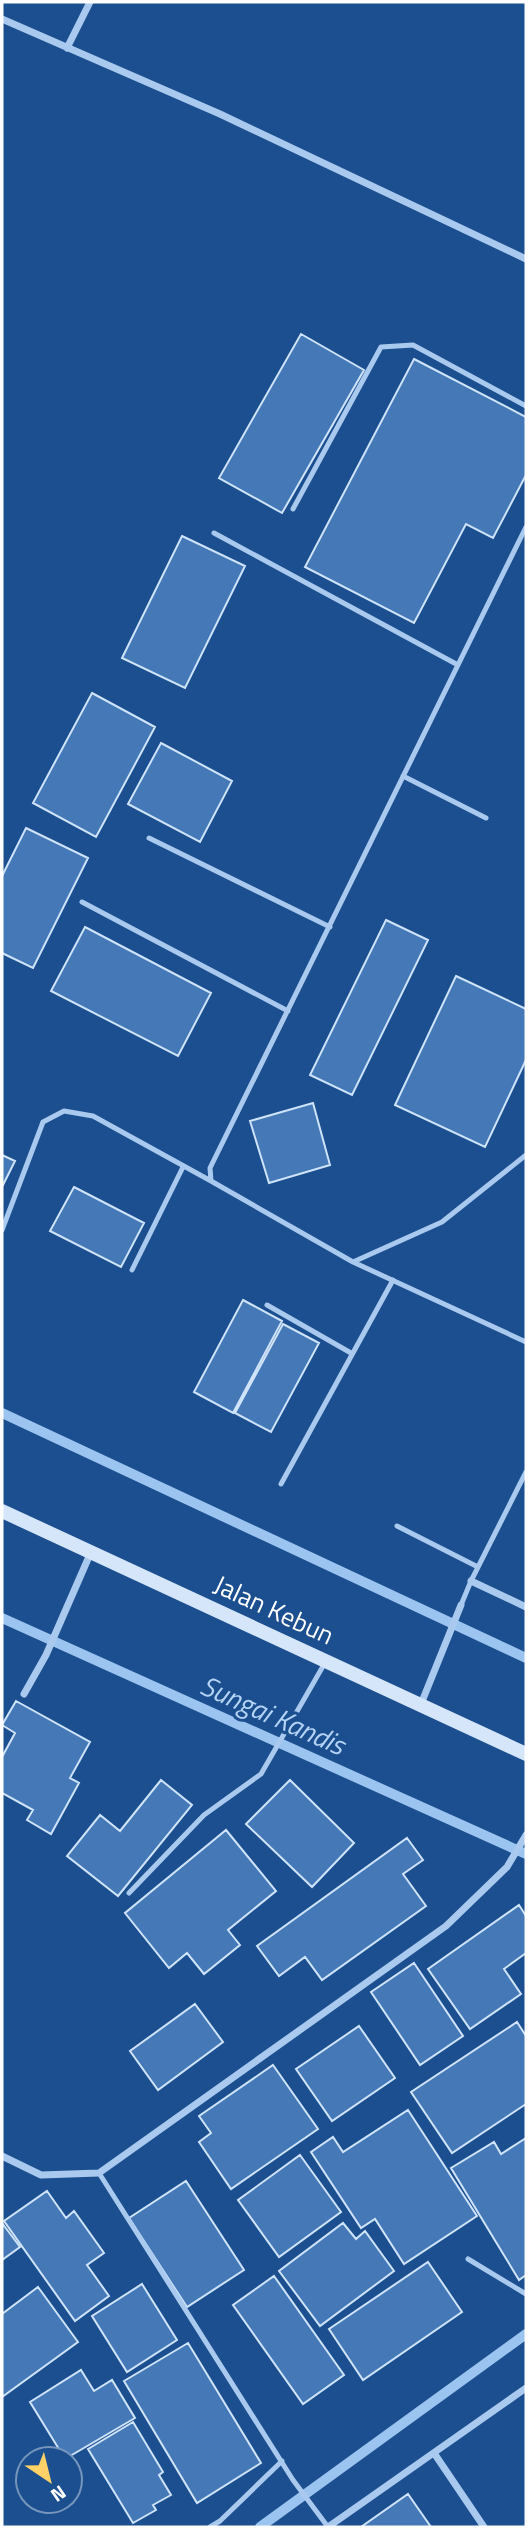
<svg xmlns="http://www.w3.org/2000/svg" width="528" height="2529" font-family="'Titillium Web',sans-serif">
  <rect width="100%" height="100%" fill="#1b4f8f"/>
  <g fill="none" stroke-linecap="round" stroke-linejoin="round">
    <!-- stream -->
    <path stroke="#9cc4f0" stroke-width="10" d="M2,1413L526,1658
      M2,1618L526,1854
      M260,2527L526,2334"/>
  </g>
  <!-- building -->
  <path fill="#4478b7" stroke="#cfe3fa" stroke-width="2" d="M301,334L364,370L282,513L219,478Z
    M414,359L526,417V475L493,538L466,524L414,623L305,567Z
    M182,536L245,566L185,688L122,658Z
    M92,693L155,727L96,837L33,803Z
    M161,743L232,781L200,842L128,804Z
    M26,828L88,858L33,968L2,953V876Z
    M386,920L428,940L352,1095L310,1075Z
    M85,927L211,993L178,1056L51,991Z
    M456,976L526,1009V1060L485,1147L395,1105Z
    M313,1103L330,1165L269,1183L250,1121Z
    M2,1155L15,1161L2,1187Z
    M74,1187L144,1223L121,1267L50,1231Z
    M243,1300L282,1321L233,1413L194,1392Z
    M283,1324L319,1343L271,1432L235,1413Z
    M16,1701L90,1742L70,1778L79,1783L51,1834L27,1820L33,1810L2,1793V1757L15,1733L2,1725Z
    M161,1780L192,1805L118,1896L67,1856L100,1815L120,1831Z
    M290,1780L354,1843L312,1887L246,1824Z
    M226,1830L276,1891L228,1930L240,1945L204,1974L187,1953L169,1968L125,1913Z
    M407,1838L423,1860L403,1874L426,1906L322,1980L305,1957L279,1976L257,1946Z
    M519,1905L526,1916V1953L504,1969L521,1994L470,2029L428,1969Z
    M414,1963L463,2036L420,2065L371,1992Z
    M195,2004L223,2042L158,2090L130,2051Z
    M517,2022L526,2036V2104L452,2153L411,2092Z
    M359,2026L395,2078L332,2121L296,2069Z
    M273,2065L318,2129L231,2189L199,2142L211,2133L199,2116Z
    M408,2110L477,2216L404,2264L375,2219L361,2228L311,2152L333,2137L343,2152Z
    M526,2138V2275L519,2280L451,2168L494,2142L501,2154Z
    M300,2155L341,2212L279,2257L238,2200Z
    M186,2181L244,2270L187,2307L129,2218Z
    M47,2191L66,2218L74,2211L104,2253L87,2265L109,2296L75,2321L4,2221Z
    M2,2223L20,2247L2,2260Z
    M343,2223L356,2239L365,2231L394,2271L320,2326L279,2271Z
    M428,2262L462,2312L363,2380L329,2329Z
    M274,2276L344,2375L303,2404L233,2305Z
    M142,2284L177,2340L127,2372L92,2316Z
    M38,2287L78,2342L2,2397V2314Z
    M188,2343L261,2463L197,2503L124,2381Z
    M81,2370L94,2391L112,2380L135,2418L65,2459L30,2402Z
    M133,2422L163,2472L159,2475L171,2495L153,2505L156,2510L133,2523L88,2449Z
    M408,2494L431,2527H361Z"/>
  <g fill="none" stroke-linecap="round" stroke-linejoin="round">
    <!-- service -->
    <path stroke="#a9c9ee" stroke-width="5" d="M293,509L381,347L413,345L526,406
      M526,527L210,1168L211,1181L353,1262L526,1342
      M214,533L458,665
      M403,776L486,818
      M149,838L330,927
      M82,902L288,1011
      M2,1230L43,1122L64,1111L93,1116L211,1181
      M353,1262L442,1222L526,1155
      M132,1270L183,1167
      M267,1305L351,1353
      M281,1484L393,1280
      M397,1526L478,1567
      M461,1605L471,1581L526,1472
      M129,1893L204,1815L261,1774L326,1661
      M99,2173L293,2480L328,2527
      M468,2259L526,2294
      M210,2527L220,2521L282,2461"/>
    <!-- minor -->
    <path stroke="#a9c9ee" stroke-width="7" d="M2,19L220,114L526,259
      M67,48L90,2
      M471,1581L526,1607
      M24,1694L46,1655L91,1552
      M421,1704L461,1605
      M2,2156L41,2175L99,2173L446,1926L507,1867L526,1835
      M434,2453L484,2527
      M328,2527L526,2388"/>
    <!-- secondary -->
    <path stroke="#d6e6fa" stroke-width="14" d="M2,1511L526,1754"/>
  </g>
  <g text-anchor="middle" stroke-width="6" stroke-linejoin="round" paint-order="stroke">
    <!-- street labels -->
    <g font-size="26" fill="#fff" stroke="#1b4f8f">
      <text transform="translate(274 1610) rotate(25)" y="9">Jalan Kebun</text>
    </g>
    <!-- water labels -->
    <g font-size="28" font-style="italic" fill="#b5d3f5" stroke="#1b4f8f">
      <text transform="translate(273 1715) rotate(24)" y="10">Sungai Kandis</text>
    </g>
  </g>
  <!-- border -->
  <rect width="528" height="2529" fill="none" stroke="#ffffff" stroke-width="7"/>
  <!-- north arrow -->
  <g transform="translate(49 2480) rotate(145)"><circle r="33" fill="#1b4f8f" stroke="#7695bc" stroke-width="2"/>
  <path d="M0-5L12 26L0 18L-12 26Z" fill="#ffd166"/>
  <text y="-10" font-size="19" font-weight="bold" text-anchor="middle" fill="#ffffff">N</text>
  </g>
</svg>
